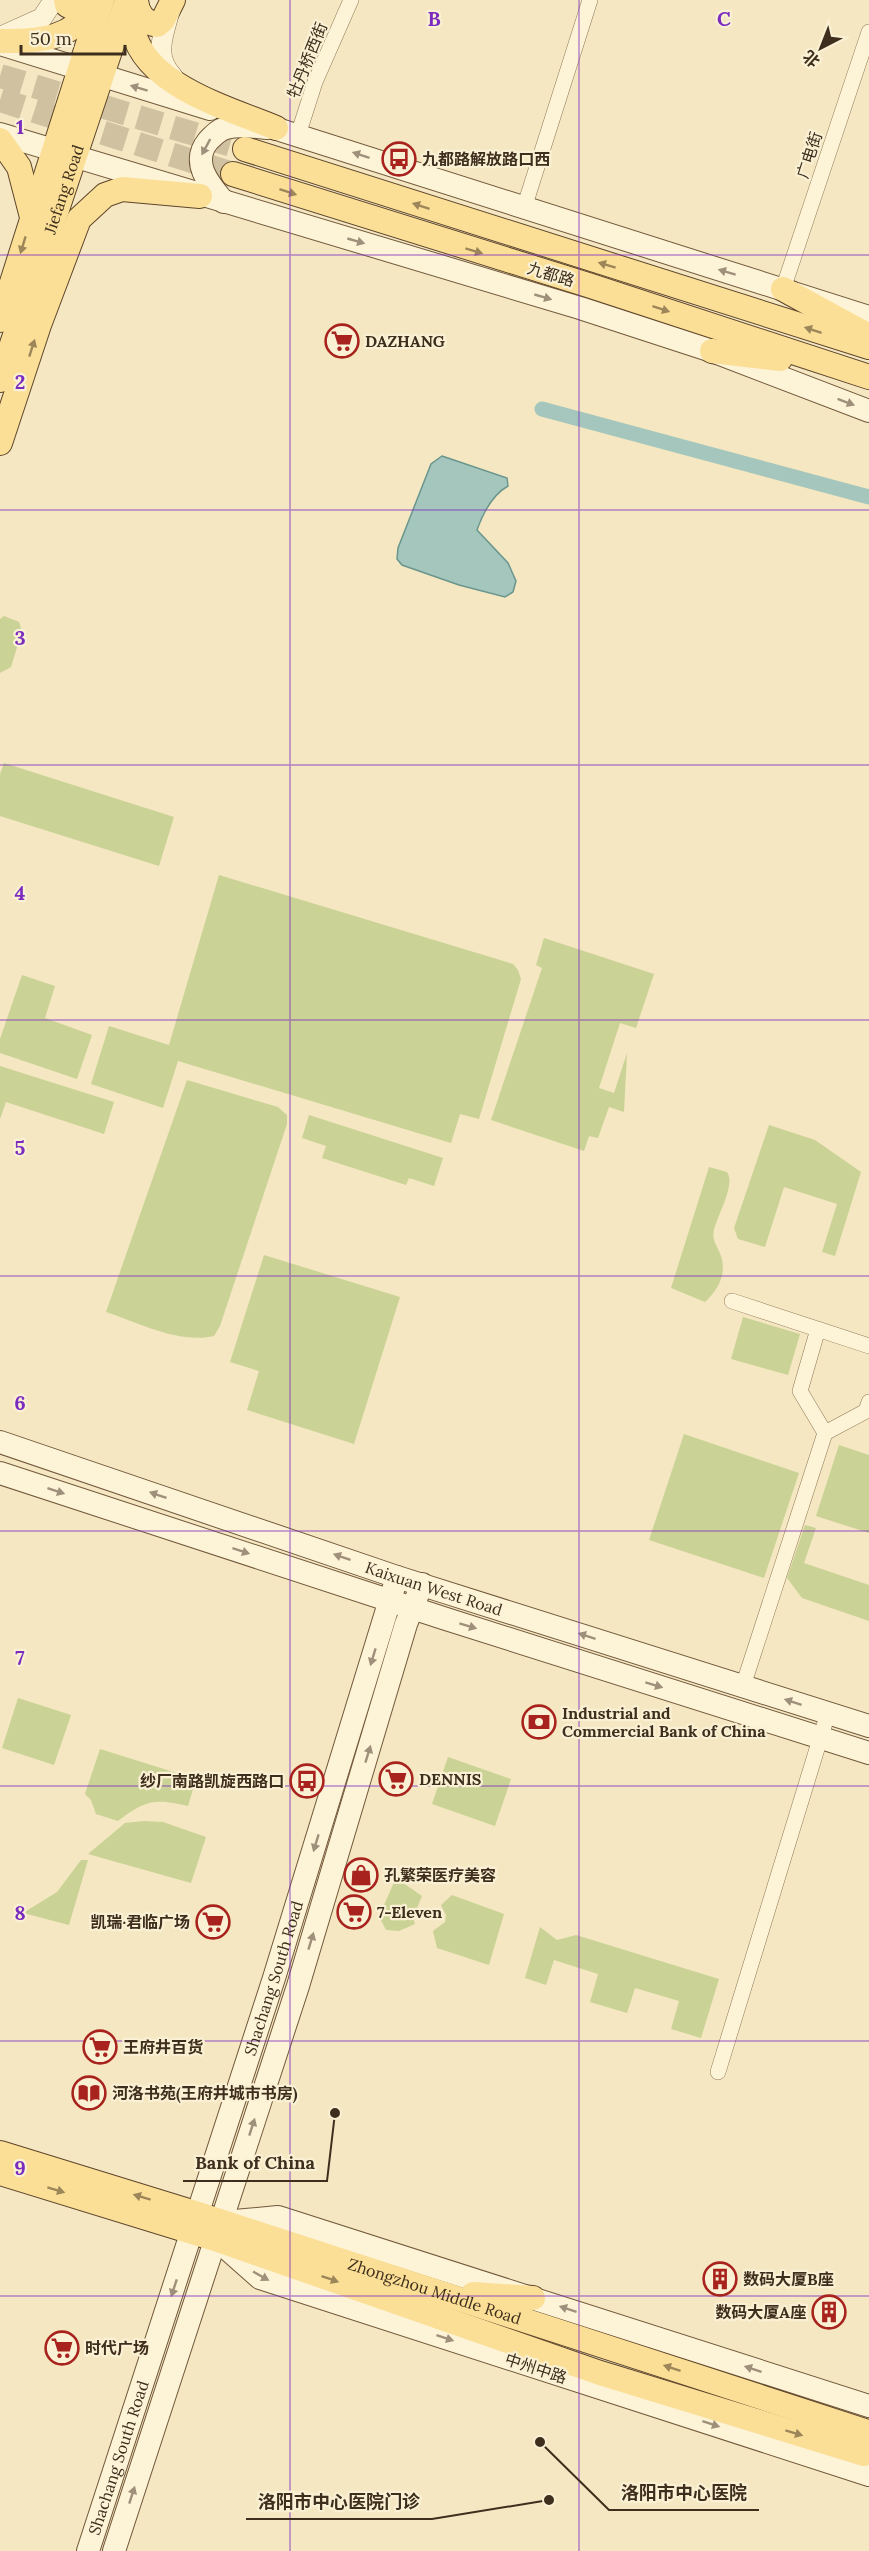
<svg xmlns="http://www.w3.org/2000/svg" width="869" height="2551" font-family="Lora,'Noto Sans SC',serif">
  <rect width="100%" height="100%" fill="#f4e7c2"/>
  <!-- green -->
  <path fill="#cad395" d="M4,616L19,622L22,631L11,667L0,673V619Z
    M4,763L174,817L159,866L0,816V774Z
    M219,875L513,964L518,970L521,979L479,1119L460,1114L451,1143L178,1061L163,1108L91,1084L109,1026L169,1045Z
    M544,938L654,974L636,1028L620,1023L599,1088L614,1093L627,1053L624,1112L609,1107L598,1138L589,1136L584,1151L491,1120L542,968L536,965Z
    M22,975L55,986L45,1018L92,1035L77,1079L0,1053V1039Z
    M0,1066L114,1102L104,1134L6,1102L0,1119Z
    M187,1080L278,1107L287,1115V1124L220,1326L214,1336C179,1344 139,1323 106,1312Z
    M309,1115L443,1158L434,1186L409,1178L406,1185L322,1158L326,1146L302,1138Z
    M769,1125L815,1140L861,1172L835,1256L822,1252L837,1204L784,1187L765,1247L738,1239L734,1228Z
    M709,1167L727,1172C736,1184 717,1216 714,1230C711,1240 718,1247 721,1256C727,1274 718,1290 705,1302L671,1288Z
    M264,1255L400,1297L354,1444L247,1410L259,1371L230,1362Z
    M743,1317L800,1334L788,1375L731,1359Z
    M684,1434L799,1473L764,1578L649,1540Z
    M839,1445L869,1455V1533L816,1516Z
    M805,1525L816,1528L804,1563L869,1585V1621L802,1598L787,1578Z
    M18,1698L71,1715L54,1765L2,1748Z
    M100,1749L196,1779L188,1806C155,1798 145,1800 118,1821L96,1814L91,1800L85,1794Z
    M448,1757L511,1779L495,1826L432,1804Z
    M144,1821L163,1822L206,1837L191,1883L88,1854L125,1823Z
    M81,1860H88L69,1925L23,1913L57,1892Z
    M396,1878L422,1896L413,1918L415,1924L399,1931L386,1930L379,1916Z
    M452,1895L504,1914L489,1965L437,1948L433,1931L445,1922L446,1915L441,1905Z
    M540,1927L557,1940L576,1935L719,1979L701,2038L671,2029L679,2001L635,1988L627,2013L590,2002L598,1974L554,1960L546,1985L525,1978Z"/>
  <!-- water -->
  <path fill="#a5c6bd" stroke="#6a968d" stroke-width="1.5" d="M442,456L507,478L508,486C492,495 483,513 477,530L508,563L516,581L513,592L505,597L459,585L402,565L397,559L398,548L431,464Z"/>
  <g fill="none" stroke-linecap="round" stroke-linejoin="round">
    <!-- canal -->
    <path stroke="#a5c6bd" stroke-width="15" d="M542,409L869,497"/>
    <!-- primary-tunnel -->
    <path stroke="#d0c2a1" stroke-width="24" stroke-dasharray="24 12" stroke-linecap="butt" d="M0,76L245,149
      M0,100L233,174"/>
    <defs>
      <path id="minor" d="M298,135L315,82L351,0
        M524,208L590,0
        M783,289L869,32
        M732,1301L869,1346
        M818,1329L800,1391L825,1433
        M743,1686L825,1433L866,1411L869,1402
        M718,2072L828,1713"/>
      <path id="tertiary" d="M170,10C163,35 153,57 173,77
        M0,37L42,18L54,0"/>
      <g id="secondary">
        <path d="M0,44L210,109"/>
        <path d="M258,123L869,317"/>
        <path d="M0,134L580,308L712,351L869,411"/>
        <path d="M224,202C210,185 190,163 208,141C214,135 218,130 226,128C239,124 255,127 268,128"/>
        <path id="s1" d="M0,1442L397,1577L869,1726"/>
        <path d="M0,1473L443,1618L869,1753"/>
        <path d="M223,2222L278,2217L869,2406"/>
        <path d="M217,2240L260,2278L869,2475"/>
        <path id="s2" d="M88,2551L274,1978L397,1577"/>
        <path d="M114,2551L298,1986L406,1624L422,1584"/>
      </g>
      <g id="primary">
        <path d="M66,0L67,5L79,11L94,0"/>
        <path d="M133,0C132,8 131,16 132,23C138,84 228,108 276,128"/>
        <path d="M136,0C137,13 144,23 157,25L163,20L173,0"/>
        <path d="M0,41C41,42 74,39 97,2"/>
        <path d="M0,140L19,167L32,217"/>
        <path d="M245,149L869,347"/>
        <path d="M233,174L588,285L869,377"/>
        <path d="M783,289L869,336"/>
        <path d="M0,320L102,0"/>
        <path d="M712,351L780,359"/>
        <path id="s3" d="M0,380L127,0"/>
        <path d="M0,443L39,325L79,219L105,195L122,189L200,196"/>
        <path id="s4" d="M0,2153L198,2214L868,2432"/>
        <path d="M0,2173L215,2239L600,2373L864,2454"/>
        <path d="M473,2294L533,2298"/>
      </g>
    </defs>
    <!-- minor casing -->
    <use href="#minor" stroke="#917857" stroke-width="16"/>
    <!-- tertiary casing -->
    <use href="#tertiary" stroke="#917857" stroke-width="21"/>
    <!-- secondary casing -->
    <use href="#secondary" stroke="#72583a" stroke-width="24"/>
    <!-- primary casing -->
    <use href="#primary" stroke="#5e452b" stroke-width="26"/>
    <!-- minor -->
    <use href="#minor" stroke="#fdf3d7" stroke-width="15"/>
    <!-- tertiary -->
    <use href="#tertiary" stroke="#fdf3d7" stroke-width="20"/>
    <!-- secondary -->
    <use href="#secondary" stroke="#fdf3d7" stroke-width="22"/>
    <!-- primary -->
    <use href="#primary" stroke="#fbdf96" stroke-width="24"/>
  </g>
  <!-- one-way arrows -->
  <defs><path id="oneway-solid" d="M-6-.8H1V-3.2L6.5 0L1 3.2V.8H-6Z" transform="scale(1.5)"/></defs>
  <g fill="#9e907a">
    <use href="#oneway-solid" transform="translate(139 88) rotate(-163)"/>
    <use href="#oneway-solid" transform="translate(206 147) rotate(118)"/>
    <use href="#oneway-solid" transform="translate(361 155) rotate(-162)"/>
    <use href="#oneway-solid" transform="translate(356 241) rotate(16)"/>
    <use href="#oneway-solid" transform="translate(727 272) rotate(-163)"/>
    <use href="#oneway-solid" transform="translate(543 297) rotate(16)"/>
    <use href="#oneway-solid" transform="translate(846 402) rotate(21)"/>
    <use href="#oneway-solid" transform="translate(56 1491) rotate(18)"/>
    <use href="#oneway-solid" transform="translate(158 1495) rotate(-161)"/>
    <use href="#oneway-solid" transform="translate(241 1551) rotate(18)"/>
    <use href="#oneway-solid" transform="translate(342 1557) rotate(-161)"/>
    <use href="#oneway-solid" transform="translate(468 1626) rotate(17)"/>
    <use href="#oneway-solid" transform="translate(587 1636) rotate(-162)"/>
    <use href="#oneway-solid" transform="translate(373 1657) rotate(107)"/>
    <use href="#oneway-solid" transform="translate(654 1685) rotate(17)"/>
    <use href="#oneway-solid" transform="translate(793 1702) rotate(-162)"/>
    <use href="#oneway-solid" transform="translate(368 1754) rotate(-73)"/>
    <use href="#oneway-solid" transform="translate(316 1843) rotate(107)"/>
    <use href="#oneway-solid" transform="translate(311 1941) rotate(-73)"/>
    <use href="#oneway-solid" transform="translate(252 2127) rotate(-72)"/>
    <use href="#oneway-solid" transform="translate(261 2276) rotate(29)"/>
    <use href="#oneway-solid" transform="translate(174 2288) rotate(108)"/>
    <use href="#oneway-solid" transform="translate(568 2309) rotate(-162)"/>
    <use href="#oneway-solid" transform="translate(445 2338) rotate(18)"/>
    <use href="#oneway-solid" transform="translate(753 2369) rotate(-162)"/>
    <use href="#oneway-solid" transform="translate(711 2424) rotate(18)"/>
    <use href="#oneway-solid" transform="translate(132 2495) rotate(-72)"/>
  </g>
  <g fill="#9c865a">
    <use href="#oneway-solid" transform="translate(288 192) rotate(18)"/>
    <use href="#oneway-solid" transform="translate(421 206) rotate(-162)"/>
    <use href="#oneway-solid" transform="translate(23 245) rotate(107)"/>
    <use href="#oneway-solid" transform="translate(474 251) rotate(17)"/>
    <use href="#oneway-solid" transform="translate(607 265) rotate(-163)"/>
    <use href="#oneway-solid" transform="translate(661 309) rotate(18)"/>
    <use href="#oneway-solid" transform="translate(813 330) rotate(-162)"/>
    <use href="#oneway-solid" transform="translate(32 348) rotate(-72)"/>
    <use href="#oneway-solid" transform="translate(56 2190) rotate(17)"/>
    <use href="#oneway-solid" transform="translate(142 2197) rotate(-163)"/>
    <use href="#oneway-solid" transform="translate(330 2279) rotate(19)"/>
    <use href="#oneway-solid" transform="translate(672 2368) rotate(-162)"/>
    <use href="#oneway-solid" transform="translate(794 2433) rotate(17)"/>
  </g>
  <!-- grid -->
  <path fill="none" stroke="#7b2cbf" stroke-width="1.5" stroke-opacity="0.55" d="M290,0V2551M579,0V2551M0,255H869M0,510H869M0,765H869M0,1020H869M0,1276H869M0,1531H869M0,1786H869M0,2041H869M0,2296H869"/>
  <!-- icons -->
  <defs>
    <symbol id="bus-ring" viewBox="-11 -11 22 22"><circle r="9.5" fill="#faf0d3" stroke="#a8231e" stroke-width="1.5"/><path d="M-5-6H5V4H4V6H2V4H-2V6H-4V4H-5ZM-3.5-4V0h7V-4ZM-3.5 1.2v1.5H-2V1.2ZM2 1.2v1.5H3.5V1.2Z" fill="#a8231e"/></symbol>
    <symbol id="supermarket-ring" viewBox="-11 -11 22 22"><circle r="9.5" fill="#faf0d3" stroke="#a8231e" stroke-width="1.5"/><path d="M-6-5.5h2.5l.6 2H6L4.5 2H-2.5L-4.4-4H-6ZM-1.5 3.2a1.3 1.3 0 1 0 .1 0ZM3 3.2a1.3 1.3 0 1 0 .1 0Z" fill="#a8231e"/></symbol>
    <symbol id="bank-ring" viewBox="-11 -11 22 22"><circle r="9.5" fill="#faf0d3" stroke="#a8231e" stroke-width="1.5"/><path d="M-6-4H6V4H-6ZM0-2.3a2.3 2.3 0 1 0 0 4.6a2.3 2.3 0 1 0 0-4.6Z" fill="#a8231e"/></symbol>
    <symbol id="shop-ring" viewBox="-11 -11 22 22"><circle r="9.5" fill="#faf0d3" stroke="#a8231e" stroke-width="1.5"/><path d="M-5-2.5h2.3a2.7 3.5 0 0 1 5.4 0H5L5.5 6h-11ZM-1.5-2.5h3a1.5 2.3 0 0 0-3 0Z" fill="#a8231e"/></symbol>
    <symbol id="library-ring" viewBox="-11 -11 22 22"><circle r="9.5" fill="#faf0d3" stroke="#a8231e" stroke-width="1.5"/><path d="M-6-4Q-3-5.5-.7-3.5V5Q-3 3-6 4ZM6-4Q3-5.5 .7-3.5V5Q3 3 6 4Z" fill="#a8231e"/></symbol>
    <symbol id="building-ring" viewBox="-11 -11 22 22"><circle r="9.5" fill="#faf0d3" stroke="#a8231e" stroke-width="1.5"/><path d="M-4-6H4V6H1V3H-1V6H-4ZM-2.5-4.3h1.7v1.8h-1.7ZM.8-4.3h1.7v1.8H.8ZM-2.5-1h1.7V.8h-1.7ZM.8-1h1.7V.8H.8Z" fill="#a8231e"/></symbol>
  </defs>
  <g fill-rule="evenodd">
    <use href="#bus-ring" x="380" y="140" width="38" height="38"/>
    <use href="#supermarket-ring" x="323" y="322" width="38" height="38"/>
    <use href="#bank-ring" x="520" y="1703" width="38" height="38"/>
    <use href="#supermarket-ring" x="377" y="1760" width="38" height="38"/>
    <use href="#bus-ring" x="288" y="1762" width="38" height="38"/>
    <use href="#shop-ring" x="342" y="1856" width="38" height="38"/>
    <use href="#supermarket-ring" x="335" y="1893" width="38" height="38"/>
    <use href="#supermarket-ring" x="194" y="1903" width="38" height="38"/>
    <use href="#supermarket-ring" x="81" y="2028" width="38" height="38"/>
    <use href="#library-ring" x="70" y="2074" width="38" height="38"/>
    <use href="#building-ring" x="701" y="2260" width="38" height="38"/>
    <use href="#building-ring" x="810" y="2293" width="38" height="38"/>
    <use href="#supermarket-ring" x="43" y="2329" width="38" height="38"/>
  </g>
  <g text-anchor="middle" stroke-width="4.5" stroke-linejoin="round" paint-order="stroke">
    <!-- street labels -->
    <g font-size="16" fill="#3e2e1d" stroke="#faf0d3">
      <text transform="translate(307 60) rotate(-68)" y="6">牡丹桥西街</text>
      <text transform="translate(809 155) rotate(-72)" y="6">广电街</text>
      <text dy="6" stroke="none"><textPath href="#s3" startOffset="201">Jiefang Road</textPath></text>
      <text transform="translate(551 274) rotate(17)" y="6">九都路</text>
      <text dy="6" stroke="none"><textPath href="#s1" startOffset="458">Kaixuan West Road</textPath></text>
      <text dy="6" stroke="none"><textPath href="#s2" startOffset="602">Shachang South Road</textPath></text>
      <text dy="6" stroke="none"><textPath href="#s4" startOffset="456">Zhongzhou Middle Road</textPath></text>
      <text transform="translate(536 2368) rotate(18)" y="6">中州中路</text>
      <text dy="6" stroke="none"><textPath href="#s2" startOffset="98">Shachang South Road</textPath></text>
    </g>
    <!-- poi labels -->
    <g font-size="16" font-weight="bold" fill="#3e2e1d" stroke="#faf0d3" text-anchor="start">
      <text x="422" y="165">九都路解放路口西</text>
      <text x="365" y="347">DAZHANG</text>
      <text x="562" y="1719">Industrial and<tspan x="562" dy="18">Commercial Bank of China</tspan></text>
      <text x="419" y="1785">DENNIS</text>
      <text x="284" y="1787" text-anchor="end">纱厂南路凯旋西路口</text>
      <text x="384" y="1881">孔繁荣医疗美容</text>
      <text x="377" y="1918">7-Eleven</text>
      <text x="190" y="1928" text-anchor="end">凯瑞·君临广场</text>
      <text x="123" y="2053">王府井百货</text>
      <text x="112" y="2099">河洛书苑(王府井城市书房)</text>
      <text x="743" y="2285">数码大厦B座</text>
      <text x="806" y="2318" text-anchor="end">数码大厦A座</text>
      <text x="85" y="2354">时代广场</text>
    </g>
  </g>
  <g font-size="20" text-anchor="middle" font-weight="bold" fill="#7b2cbf" stroke="#faf0d3" stroke-width="4.5" stroke-linejoin="round" paint-order="stroke">
    <text x="434" y="26">B</text>
    <text x="724" y="26">C</text>
    <text x="20" y="134">1</text>
    <text x="20" y="389">2</text>
    <text x="20" y="645">3</text>
    <text x="20" y="900">4</text>
    <text x="20" y="1155">5</text>
    <text x="20" y="1410">6</text>
    <text x="20" y="1665">7</text>
    <text x="20" y="1920">8</text>
    <text x="20" y="2175">9</text>
  </g>
  <!-- callouts -->
  <path fill="none" stroke="#3e2e1d" stroke-width="2" d="M335 2113L327 2181H183M540 2442L609 2510H759M549 2500L432 2519H246"/>
  <g fill="#3e2e1d" stroke="#faf0d3" stroke-width="2">
    <circle cx="335" cy="2113" r="6"/>
    <circle cx="540" cy="2442" r="6"/>
    <circle cx="549" cy="2500" r="6"/>
  </g>
  <g font-size="18" text-anchor="middle" font-weight="bold" fill="#3e2e1d" stroke="#faf0d3" stroke-width="4.5" stroke-linejoin="round" paint-order="stroke">
    <text x="255" y="2169">Bank of China</text>
    <text x="684" y="2499">洛阳市中心医院</text>
    <text x="339" y="2508">洛阳市中心医院门诊</text>
  </g>
  <!-- north arrow -->
  <g transform="translate(821 48) rotate(222)" stroke="#faf0d3" stroke-width="4.5" paint-order="stroke">
  <path d="M0-4.5L10 22L0 15L-10 22Z" fill="#3e2e1d"/>
  <text y="-9" font-size="16" font-weight="bold" text-anchor="middle" fill="#3e2e1d">北</text>
  </g>
  <!-- scale -->
  <path d="M21 45v9h104v-9" fill="none" stroke="#3e2e1d" stroke-width="3"/>
  <text x="30" y="45" font-size="18" fill="#3e2e1d" stroke="#faf0d3" stroke-width="4.5" paint-order="stroke">50 m</text>
</svg>
